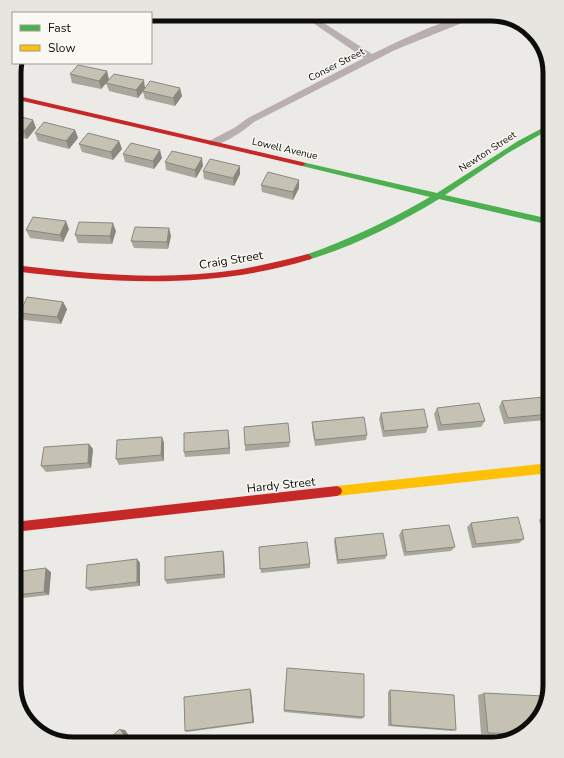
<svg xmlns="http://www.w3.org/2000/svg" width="564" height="758" font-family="'Nunito Sans',sans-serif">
  <rect width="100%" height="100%" fill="#ebeae6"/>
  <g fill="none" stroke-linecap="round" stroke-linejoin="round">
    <!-- street -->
    <path fill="#baafb0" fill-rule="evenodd" d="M159,14H179L175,17L151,21V15Z
      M300,14H310L372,54C402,40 451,14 484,14L395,50L254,122C246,129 220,148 209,145L208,143L209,141L234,128L248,118L364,58Z
      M17,63H23L20,66H15Z"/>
    <!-- fast -->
    <path fill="#4caf50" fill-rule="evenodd" d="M550,124V129L508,153L445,195L550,219V225L439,199C398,224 354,246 308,260L305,259L304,257L305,255C349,240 390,220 430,197L302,166L298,164L299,162H302L437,193L518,141Z"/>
    <!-- slow -->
    <path fill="#ffc107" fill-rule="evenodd" d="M550,463V473L337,496L333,494L332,491L333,488L337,486Z"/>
    <!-- jam -->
    <path fill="#c62828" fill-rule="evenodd" d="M14,95L302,162L306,164L302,166L14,99Z
      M308,254L312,257L311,259C214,289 114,284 14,271V265C88,274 163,281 236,270C261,266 284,260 308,254Z
      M337,486L341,488L342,491L341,494L337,496L14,532V522Z"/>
  </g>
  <!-- wall -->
  <path fill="#a9a79b" d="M107,71L109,80L101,89L72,83L70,74Z
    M106,83L145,88L182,96L175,106L145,99L143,92L138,98L109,91Z
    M14,115L33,120L36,128L27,139L14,135Z
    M75,130L78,138L69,149L38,141L35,133Z
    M119,141L122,149L113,160L82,152L79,144Z
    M123,154L162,158L154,169L125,162Z
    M165,162L203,166L196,178L166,170Z
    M240,166V174L234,186L204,179L203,171Z
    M299,180V188L293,200L262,192L261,185Z
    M69,229L63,242L30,238L26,230Z
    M116,231L112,244L78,243L75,235Z
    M171,236L168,249L134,248L131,241Z
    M63,302L67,309L61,324L24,320L20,313Z
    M502,401L550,412V415L546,420L504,424L499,407Z
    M437,408L485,421L481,427L438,431L434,414Z
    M381,413L428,427L426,433L383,437L379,419Z
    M312,422L367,435L366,440L315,446L312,428Z
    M229,436L230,454L185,457L184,452Z
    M162,437L164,443V461L119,465L116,459Z
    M290,442L289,447L245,451V445Z
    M89,444L93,449L91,468L46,472L41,466Z
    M550,514V540L546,541L539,520L544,515Z
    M471,523L524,539L519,543L472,548L467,527Z
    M402,530L455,547L451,551L404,556L399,535Z
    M335,538L387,555L385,559L337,564L334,542Z
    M259,547L310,564V568L261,573Z
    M224,555L225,578L167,584L165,580Z
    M137,559L140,563V586L90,591L86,588Z
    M14,572H51L49,595L14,599Z
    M287,668L364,717L361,719L284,712Z
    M390,690L456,730L452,731L388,726V692Z
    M251,691L254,723L187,732L185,731Z
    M484,693L524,734L519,735L481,734L478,695Z"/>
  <!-- shaded-wall -->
  <path fill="#8a887e" d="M107,71L109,80L101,89L99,81Z
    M144,80L145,88L138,98L136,90Z
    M180,88L182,96L175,106L173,98Z
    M33,120L36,128L27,139L24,131Z
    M75,130L78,138L69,149L66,141Z
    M119,141L122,149L113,160L111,152Z
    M160,150L162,158L154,169L153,161Z
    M202,158L203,166L196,178L195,170Z
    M240,166V174L234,186L233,178Z
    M299,180V188L293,200V192Z
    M15,214L19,222L14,230V215Z
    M66,221L69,229L63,242L60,235Z
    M113,223L116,231L112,244L110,236Z
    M169,228L171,236L168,249L167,242Z
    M63,302L67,309L61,324L57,317Z
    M228,430L229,436L230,454L229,448Z
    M162,437L164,443V461L161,455Z
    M89,444L93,449L91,468L88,463Z
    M223,551L224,555L225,578L224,574Z
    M137,559L140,563V586L137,582Z
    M46,568L51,572L49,595L44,592Z
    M250,689L251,691L254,723L253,722Z
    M120,729L125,730L135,744H130Z"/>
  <!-- building -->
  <path fill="#c5c2b4" stroke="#8a887e" d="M78,65L107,71L99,81L70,74Z
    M114,74L144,80L136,90L106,83Z
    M150,81L180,88L173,98L143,91Z
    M14,115L33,120L24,131L14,128Z
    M44,122L75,130L66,141L35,133Z
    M88,133L119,141L111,152L79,144Z
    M131,143L160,150L153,161L123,154Z
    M172,151L202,158L195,170L165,162Z
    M210,159L240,166L233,178L203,171Z
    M268,172L299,180L293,192L261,185Z
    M33,217L66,221L60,235L26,230Z
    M79,222L113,223L110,236L75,235Z
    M135,227L169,228L167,242L131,241Z
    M27,297L63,302L57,317L20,313Z
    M544,397L550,412V414L508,418L502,401Z
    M479,403L485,421L441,425L437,408Z
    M424,409L428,427L384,431L381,413Z
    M364,417L367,435L315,440L312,422Z
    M288,423L290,442L245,445L244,427Z
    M228,430L229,448L184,452V433Z
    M162,437L161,455L116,459L117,440Z
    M89,444L88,463L41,466L44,447Z
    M550,514V534L544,515Z
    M518,517L524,539L476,544L471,523Z
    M449,525L455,547L406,552L402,530Z
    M383,533L387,555L338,560L335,538Z
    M307,542L310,564L260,569L259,547Z
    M223,551L224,574L165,580V557Z
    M137,559V582L86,588L87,565Z
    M46,568L44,592L14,595V572Z
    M287,668L364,674V717L284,710Z
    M250,689L253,722L185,731L184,697Z
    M390,690L454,695L456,730L391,725Z
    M484,693L543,696L544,706L542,714L524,734L488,733Z
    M120,729L130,744H103Z"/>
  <g text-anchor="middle" stroke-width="3" stroke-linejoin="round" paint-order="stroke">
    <!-- far-street labels -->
    <g font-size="10" fill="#0d0d0b" stroke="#f9f8f2">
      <text transform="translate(336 64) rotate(-27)" y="4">Conser Street</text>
      <text transform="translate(285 148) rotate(13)" y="4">Lowell Avenue</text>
      <text transform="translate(487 151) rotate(-33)" y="4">Newton Street</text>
    </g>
    <!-- street labels -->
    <g font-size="12" fill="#0d0d0b" stroke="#f9f8f2">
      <text transform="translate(231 260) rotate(-9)" y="4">Craig Street</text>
      <text transform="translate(281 485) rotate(-6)" y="4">Hardy Street</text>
    </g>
  </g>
  <!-- crop -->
  <path d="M0 0H564V758H0ZM73 21H491A52 52 0 0 1 543 73V685A52 52 0 0 1 491 737H73A52 52 0 0 1 21 685V73A52 52 0 0 1 73 21Z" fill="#e6e5e0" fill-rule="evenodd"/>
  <path fill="none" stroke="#0d0d0b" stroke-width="5" d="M73 21H491A52 52 0 0 1 543 73V685A52 52 0 0 1 491 737H73A52 52 0 0 1 21 685V73A52 52 0 0 1 73 21Z"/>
  <!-- legend -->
  <rect x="12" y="12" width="140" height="52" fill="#f9f8f2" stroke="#9b9a96"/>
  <rect x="20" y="25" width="20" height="6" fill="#4caf50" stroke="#9b9a96"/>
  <text x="48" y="32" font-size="12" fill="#0d0d0b">Fast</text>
  <rect x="20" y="45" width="20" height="6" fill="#ffc107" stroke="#9b9a96"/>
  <text x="48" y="52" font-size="12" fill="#0d0d0b">Slow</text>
</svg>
